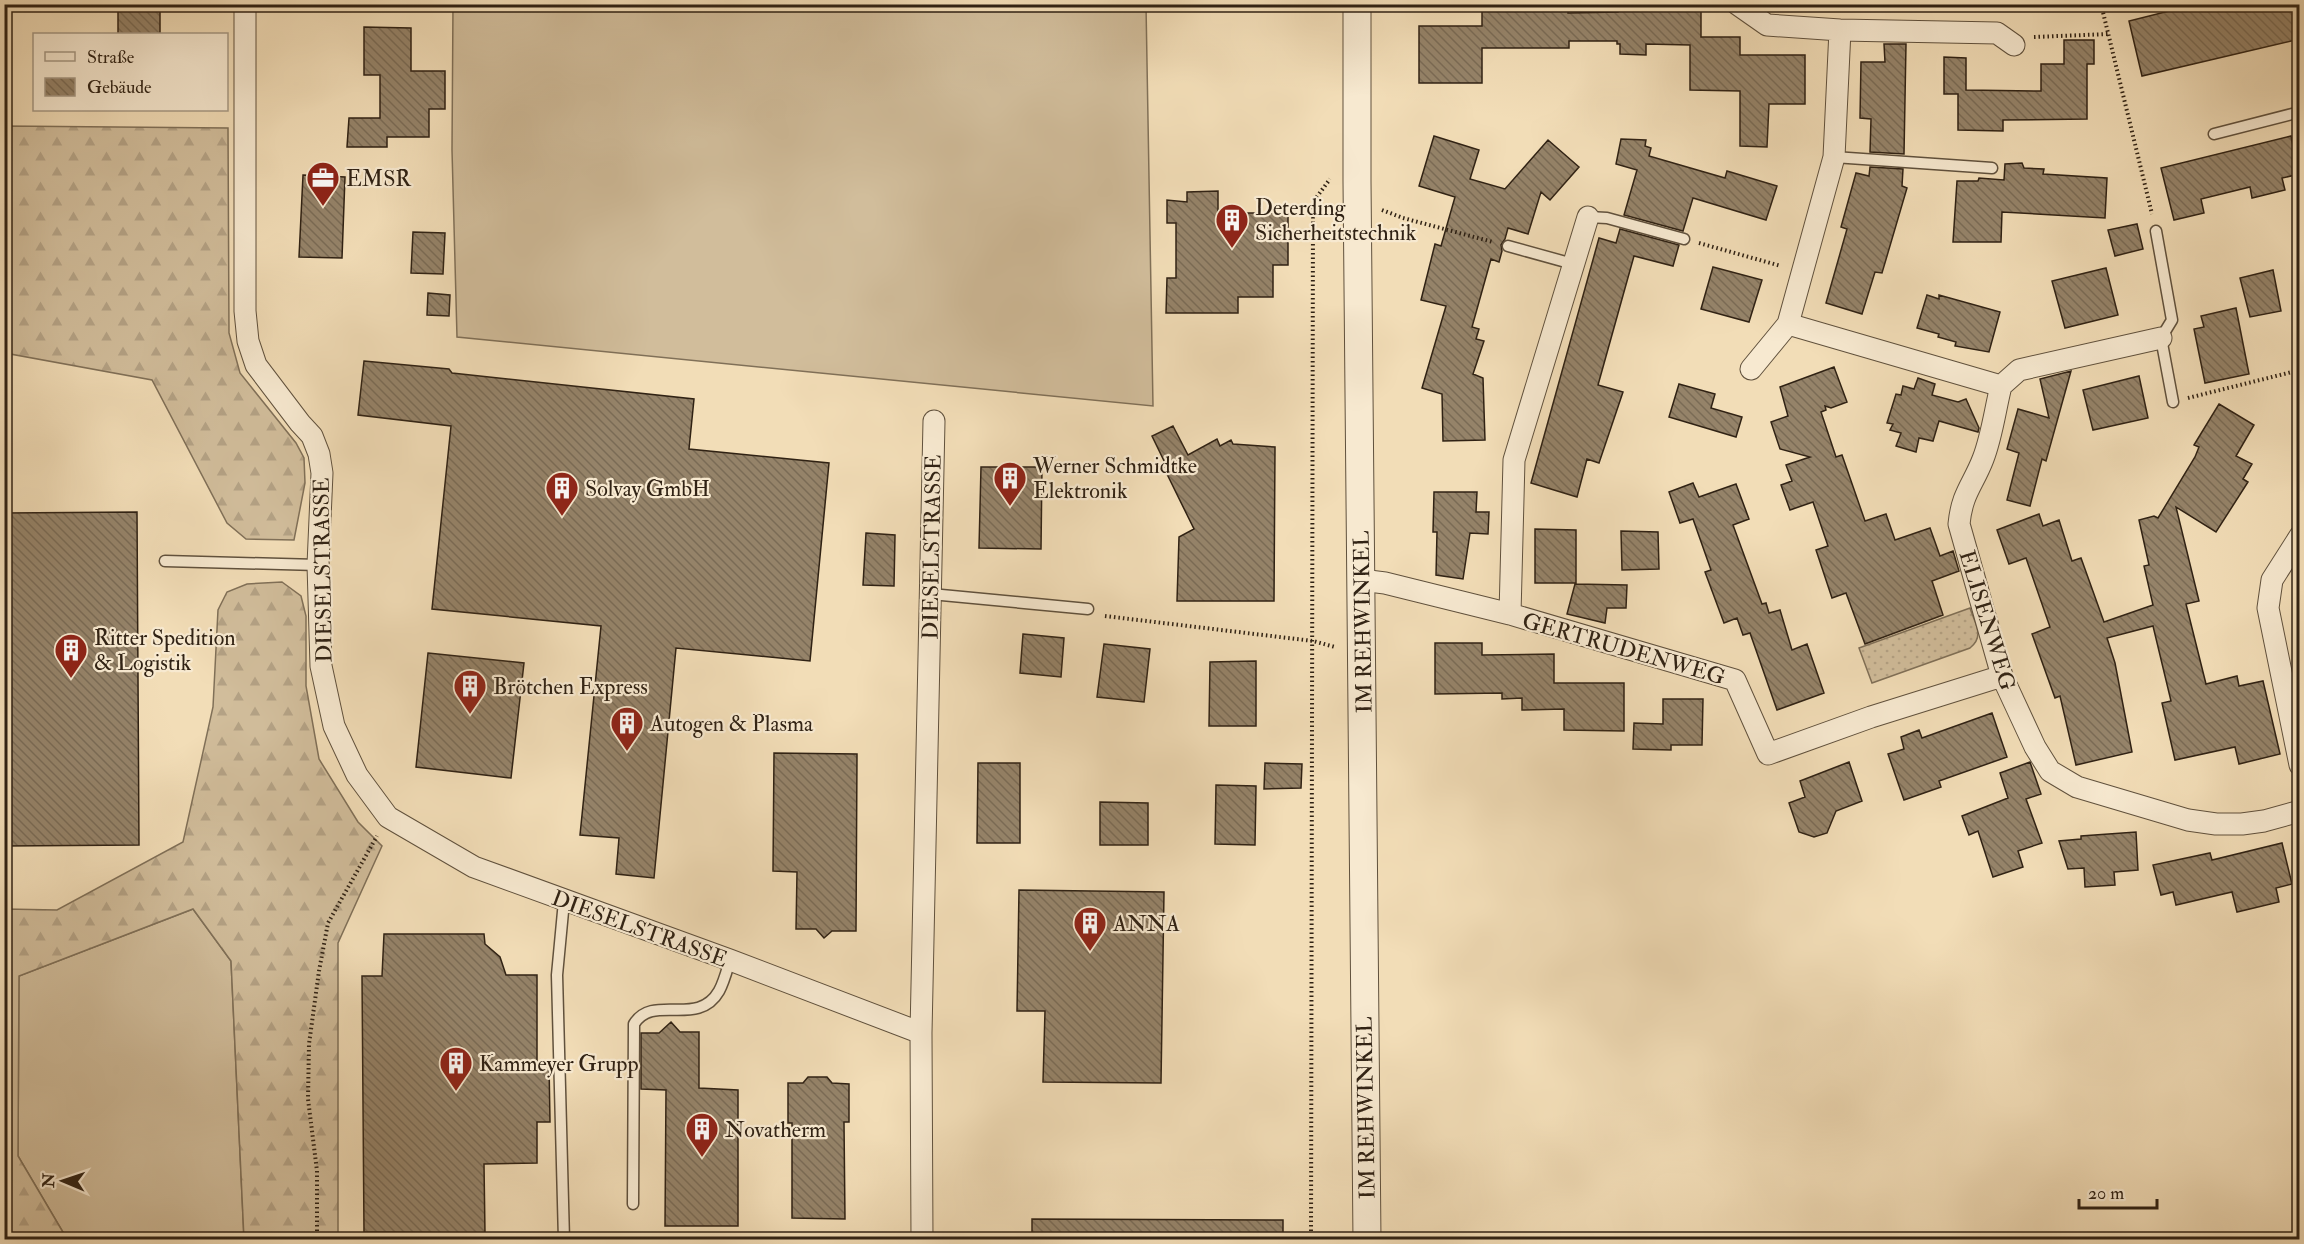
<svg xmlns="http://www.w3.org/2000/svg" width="2304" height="1244" font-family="'IM FELL Double Pica',serif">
  <defs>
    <pattern id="forest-firs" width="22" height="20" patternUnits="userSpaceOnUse" patternTransform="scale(1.5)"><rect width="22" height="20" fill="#d1bd9b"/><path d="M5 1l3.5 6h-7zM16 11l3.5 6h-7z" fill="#b4a285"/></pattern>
    <pattern id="park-dots" width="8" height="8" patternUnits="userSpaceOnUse" patternTransform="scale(1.5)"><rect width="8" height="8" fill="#d1bd9b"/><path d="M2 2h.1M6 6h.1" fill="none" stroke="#b4a285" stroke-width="1.8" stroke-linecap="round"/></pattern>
    <pattern id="building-back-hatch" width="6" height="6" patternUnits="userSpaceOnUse" patternTransform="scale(1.5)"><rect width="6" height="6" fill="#958369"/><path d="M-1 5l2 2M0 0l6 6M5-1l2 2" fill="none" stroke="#7a6b55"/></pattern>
  </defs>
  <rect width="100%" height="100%" fill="#f2ddb7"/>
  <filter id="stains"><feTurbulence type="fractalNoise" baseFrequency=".00333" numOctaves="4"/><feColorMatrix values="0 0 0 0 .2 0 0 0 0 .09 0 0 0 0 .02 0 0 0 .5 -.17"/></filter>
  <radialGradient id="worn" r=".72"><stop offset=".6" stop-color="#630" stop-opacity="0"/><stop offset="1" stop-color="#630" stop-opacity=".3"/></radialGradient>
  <!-- grass -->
  <path fill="#d1bd9b" stroke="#807058" stroke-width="1.5" d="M453,5H1146L1153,406L457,337L452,150Z
    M193,909L231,961L244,1239H67L18,1156L19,976Z"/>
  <!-- forest -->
  <path fill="url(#forest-firs)" stroke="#807058" stroke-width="1.5" d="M4,126L228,128L229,333L240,373L296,443L304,458L305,483L294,540L246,539L227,523L152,380L5,353Z
    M282,582L301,596L306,616V686L319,759L358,822L382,846L338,943V1239H244L231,961L193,909L19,976L18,1156L67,1239H5V909L57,910L183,842L213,707L218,610L227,592L247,584Z"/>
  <!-- park -->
  <path fill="url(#park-dots)" stroke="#807058" stroke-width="1.5" d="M1970,608C1975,624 1985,636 1970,648L1872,683L1859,648Z"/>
  <!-- building -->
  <path fill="url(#building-back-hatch)" stroke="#302214" stroke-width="1.5" d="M118,4H160V34H118Z
    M1482,4H1568V13L1618,12V4H1701V37H1740V55H1805V104H1769L1767,147L1740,146V91L1690,90V45L1646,44V55L1620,54V44H1617V41H1569V48H1482V83H1419V26H1482Z
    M2197,4H2300V39L2142,76L2129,21Z
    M364,27L411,28V71H445V109H429V137H387V147H347L349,118H380V75H364Z
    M2064,40H2094V64H2087V119L2003,120V131L1958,130V94H1944V57L1966,58V90L2041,91V64H2064Z
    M1884,44H1906L1904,154L1870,152L1871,119L1860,118L1861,62H1885Z
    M1434,136L1479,150L1470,179L1505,189L1548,140L1579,167L1550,200L1541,192L1528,234L1508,228L1505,239L1501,245L1502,251L1499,262L1491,259L1472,327L1479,329L1476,339L1484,341L1473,374L1483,378L1485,440L1443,441L1442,394L1422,388L1446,306L1421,300L1435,244L1441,246L1455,197L1419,186Z
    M2291,136L2293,146L2300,144V174L2282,178L2285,190L2252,198L2250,187L2201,199L2204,213L2174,220L2161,168Z
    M1621,139L1646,140L1645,146L1651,148L1649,156L1725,178L1727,171L1777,186L1766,220L1693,198L1683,231L1624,215L1637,170L1616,164Z
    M2022,163L2024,168L2044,169L2043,174L2107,178L2105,218L2002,212L2001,242H1953L1957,181H1978L1979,178L2004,180L2005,164Z
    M1870,167L1903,169L1902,186L1907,188L1882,273L1875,272L1862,314L1826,303L1847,229L1841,227L1856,173L1869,176Z
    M303,175L345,177L342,258L299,257Z
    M1218,191V213H1288V265H1273V297H1238V313H1166L1167,278H1176V223H1167V200L1187,202V192Z
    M2137,224L2143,249L2115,256L2108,230Z
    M1620,229L1679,245L1673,266L1634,256L1598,385L1623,392L1599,463L1587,459L1577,497L1531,483L1599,238L1616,243Z
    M413,232L445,233L443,274L411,273Z
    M1713,267L1762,280L1749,322L1701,309Z
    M2106,268L2118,315L2065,328L2052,281Z
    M2273,270L2281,311L2250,317L2240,278Z
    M428,293L450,295L449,316L427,315Z
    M1927,295L1939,299V295L2000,312L1989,352L1955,346L1956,342L1938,337L1939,334L1917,328Z
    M2236,308L2249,374L2205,383L2194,329L2204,327L2201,316Z
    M364,361L449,369L452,373L694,399L689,449L829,463L810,661L676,648L654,878L616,874L619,838L580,835L601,626L432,609L451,426L358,415Z
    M1834,367L1847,402L1831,408L1825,406L1826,410L1821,412L1836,457L1842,455L1865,521L1886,514L1895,540L1930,528L1940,556L1953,551L1959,571L1932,581L1943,615L1865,644L1846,593L1832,598L1816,550L1828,546L1813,502L1790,510L1781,485L1792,481L1786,465L1810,457L1780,449L1771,422L1788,416L1780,387Z
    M2071,371L2046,461L2042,459L2030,506L2007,500L2019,453L2007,449L2018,409L2049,418L2040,379Z
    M2139,376L2148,418L2093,430L2083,390Z
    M1918,378L1935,384L1932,395L1958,402L1966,399L1979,428L1978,432L1939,421L1933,441L1919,438L1916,452L1896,446L1901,433L1890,430L1893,424L1887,423L1896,394L1901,395L1903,386L1914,389Z
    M1679,384L1715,394L1711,408L1742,417L1736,437L1669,417Z
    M2219,404L2254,425L2236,456L2252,464L2243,479L2248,482L2216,532L2176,507L2199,601L2186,604L2206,684L2237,676L2239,686L2263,681L2280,754L2239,764L2235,747L2175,760L2162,703L2171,701L2153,626L2107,638L2115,663L2132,752L2076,765L2060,696L2055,698L2032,634L2050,627L2026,558L2009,564L1997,530L2039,514L2043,526L2059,520L2072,561L2081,558L2104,622L2153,605L2144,566L2149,565L2139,520L2154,516L2158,518L2195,457L2199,447L2194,445Z
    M1173,426L1188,455L1217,439L1220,446L1231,440L1233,444L1275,447L1274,601H1177L1179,537L1194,529L1164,468L1167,467L1152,436Z
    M981,467H1042L1041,549L979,548Z
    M1693,483L1699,497L1736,484L1749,519L1733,525L1762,604L1766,603L1769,613L1780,610L1792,650L1807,644L1824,693L1777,710L1750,633L1743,635L1737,618L1724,623L1705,572L1711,570L1693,519L1680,523L1669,492Z
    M1434,492H1477L1476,512H1489L1488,534L1470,533L1463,579L1436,575L1437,532H1433Z
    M137,512L139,845L4,846V513Z
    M1535,529L1576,530V583H1535Z
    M1621,531L1658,532L1659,569L1622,570Z
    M866,533L895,535L894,586L863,585Z
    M1575,584L1627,585L1626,608H1607L1605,623L1567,614Z
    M1023,634L1064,638L1061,677L1020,673Z
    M1435,643H1482V655L1554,654V683H1624V731L1564,730V709L1522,710V698L1502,699V693L1435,694Z
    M1104,644L1150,649L1144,702L1097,697Z
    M428,653L524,663L511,778L416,767Z
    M1256,661V726H1209L1210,662Z
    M1663,699H1703L1702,745H1671V750L1633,749L1634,723L1663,724Z
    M1992,713L2007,757L1939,781L1941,787L1904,800L1888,754L1904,749L1901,737L1919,730L1922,738Z
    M774,753L857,754L856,931H832L824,938L816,929H796L797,872L773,871Z
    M1849,762L1862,801L1836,811L1827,833L1814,837L1799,832L1789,803L1805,797L1800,781Z
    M2030,762L2041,794L2026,799L2042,843L2018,851L2023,867L1993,877L1978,831L1969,835L1962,816L2008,798L2000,773Z
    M978,763H1020V843H977Z
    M1265,763L1302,764L1301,788L1264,789Z
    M1216,785L1256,786L1255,845L1215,844Z
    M1100,802L1148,803V845H1100Z
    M2136,832L2138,870L2114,872L2115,885L2085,887L2084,868L2068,869L2059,841L2081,839V836Z
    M2282,843L2292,884L2276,888L2279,902L2237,912L2232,892L2176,905L2173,892L2161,895L2153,865L2210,853L2212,860Z
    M1019,890L1164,892L1161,1083L1043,1082L1045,1011H1017Z
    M384,934H484L485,944L500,957L506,975H537V1063H549L550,1122H537V1163L484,1164L485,1233L364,1232L362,976H382Z
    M671,1022L680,1032H699V1088L738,1090V1226H665L666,1090L641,1089V1033H659Z
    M808,1077H827L832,1083L849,1084V1122H844L845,1219L792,1218V1123H788V1083H803Z
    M1032,1219L1283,1220V1239H1032Z"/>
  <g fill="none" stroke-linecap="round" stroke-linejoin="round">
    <defs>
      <path id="service" d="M2214,134L2300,112
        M1834,157L1992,168
        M1588,217L1607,218L1684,239
        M2156,231L2172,320L2161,338L2173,402
        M1508,246L1573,264
        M165,561L318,565
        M931,594L1088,609
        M633,1204L634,1024C653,993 698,1028 719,991C724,982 727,970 730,960
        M564,1240L557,975L564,901"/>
      <path id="minor" d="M245,4V311L248,341L256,365L300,423L312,436L319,454L322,473L318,565L321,666L334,726L357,775L388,817L474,867L730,960L921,1033L922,1240
        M1737,4L1767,25L1840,30L1997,33L2014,45
        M1840,30L1834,157L1788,324L2001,386C1995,410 1992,436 1983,459C1973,485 1962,493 1959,524L2002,676L2035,747L2050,771L2077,787L2188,820L2216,824H2242L2264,821L2300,811
        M1751,369L1788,324
        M2001,386L2019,370L2161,338
        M2300,536L2272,580L2268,608L2300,765
        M1361,580L1385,583L1510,614L1735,680L1768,754L1871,717L2002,676
        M1510,614L1514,460L1588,217
        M921,1033L934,421"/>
      <path id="tertiary" d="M1357,4V181L1367,1240"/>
    </defs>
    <!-- service casing -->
    <use href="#service" stroke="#60513d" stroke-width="13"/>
    <!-- minor casing -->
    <use href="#minor" stroke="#60513d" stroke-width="23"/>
    <!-- tertiary casing -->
    <use href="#tertiary" stroke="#60513d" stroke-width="29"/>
    <!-- path -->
    <path stroke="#302214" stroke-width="4" stroke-dasharray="1.5 3" stroke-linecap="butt" d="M2101,4L2152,214
      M2127,5L2129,4
      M2034,37L2109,34
      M1382,210L1403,218L1493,242
      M1699,243L1781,266
      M2188,398L2300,370
      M1105,616L1313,641L1335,647
      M317,1240V1171L308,1099L309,1044L319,971L328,923L377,836
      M1311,1240L1313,202L1330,179"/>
    <!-- service -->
    <use href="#service" stroke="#f7e9d0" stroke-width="10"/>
    <!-- minor -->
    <use href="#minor" stroke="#f7e9d0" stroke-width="21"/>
    <!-- tertiary -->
    <use href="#tertiary" stroke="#f7e9d0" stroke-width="27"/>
  </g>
  <!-- icons -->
  <defs>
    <symbol id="office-pin" viewBox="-11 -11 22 30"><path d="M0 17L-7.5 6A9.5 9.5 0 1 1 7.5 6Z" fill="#8f2418" stroke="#f7e9d0"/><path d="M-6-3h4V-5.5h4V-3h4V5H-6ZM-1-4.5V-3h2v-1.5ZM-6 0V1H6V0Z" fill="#fff"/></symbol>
    <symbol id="building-pin" viewBox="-11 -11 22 30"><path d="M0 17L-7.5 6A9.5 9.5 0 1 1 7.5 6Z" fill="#8f2418" stroke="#f7e9d0"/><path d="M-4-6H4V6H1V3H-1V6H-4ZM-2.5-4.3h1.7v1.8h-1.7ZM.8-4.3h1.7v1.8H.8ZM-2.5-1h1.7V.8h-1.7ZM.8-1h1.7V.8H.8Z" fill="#fff"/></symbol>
  </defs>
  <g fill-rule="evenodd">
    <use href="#office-pin" x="304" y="159" width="38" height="52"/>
    <use href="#building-pin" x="1213" y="201" width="38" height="52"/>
    <use href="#building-pin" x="991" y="459" width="38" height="52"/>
    <use href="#building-pin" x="543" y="469" width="38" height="52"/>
    <use href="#building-pin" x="52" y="631" width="38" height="52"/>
    <use href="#building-pin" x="451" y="667" width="38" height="52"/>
    <use href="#building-pin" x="608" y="704" width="38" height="52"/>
    <use href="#building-pin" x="1071" y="904" width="38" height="52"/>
    <use href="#building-pin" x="437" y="1044" width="38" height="52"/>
    <use href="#building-pin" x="683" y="1110" width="38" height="52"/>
  </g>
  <g text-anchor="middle" stroke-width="4.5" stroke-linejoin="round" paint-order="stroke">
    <!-- poi labels -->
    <g font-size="22" fill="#302214" stroke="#f7e9d0" text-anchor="start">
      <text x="346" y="186">EMSR</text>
      <text x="1255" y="215">Deterding<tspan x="1255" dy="25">Sicherheitstechnik</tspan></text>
      <text x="1033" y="473">Werner Schmidtke<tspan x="1033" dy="25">Elektronik</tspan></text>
      <text x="585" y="496">Solvay GmbH</text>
      <text x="94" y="645">Ritter Spedition<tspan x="94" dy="25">&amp; Logistik</tspan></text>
      <text x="493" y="694">Brötchen Express</text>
      <text x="650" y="731">Autogen &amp; Plasma</text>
      <text x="1113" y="931">ANNA</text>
      <text x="479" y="1071">Kammeyer Grupp</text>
      <text x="725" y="1137">Novatherm</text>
    </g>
    <!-- street labels -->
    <g font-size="22" fill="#302214" stroke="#f7e9d0">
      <text transform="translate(931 547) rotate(-89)" y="8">DIESELSTRASSE</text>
      <text transform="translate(322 570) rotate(-91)" y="8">DIESELSTRASSE</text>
      <text transform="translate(1988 620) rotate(73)" y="8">ELISENWEG</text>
      <text transform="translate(1362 622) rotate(-91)" y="8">IM REHWINKEL</text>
      <text transform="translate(1624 648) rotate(16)" y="8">GERTRUDENWEG</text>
      <text transform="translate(640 928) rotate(20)" y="8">DIESELSTRASSE</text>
      <text transform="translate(1365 1108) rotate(-91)" y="8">IM REHWINKEL</text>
    </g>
  </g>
  <!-- margin -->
  <rect width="2304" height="1244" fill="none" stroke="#f2ddb7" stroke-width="24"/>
  <rect x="6" y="6" width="2292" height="1232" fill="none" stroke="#302214" stroke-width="3"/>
  <rect x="12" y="12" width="2280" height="1220" fill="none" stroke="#302214" stroke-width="1.5"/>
  <!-- legend -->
  <rect x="33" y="33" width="195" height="78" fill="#f7e9d0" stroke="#a79985" stroke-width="1.5"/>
  <rect x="45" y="52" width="30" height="9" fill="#f7e9d0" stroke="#a79985" stroke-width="1.5"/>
  <text x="87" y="63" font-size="18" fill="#302214">Straße</text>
  <rect x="45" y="78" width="30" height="18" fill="url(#building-back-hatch)" stroke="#a79985" stroke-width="1.5"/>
  <text x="87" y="93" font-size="18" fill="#302214">Gebäude</text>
  <!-- north arrow -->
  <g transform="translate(63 1181) rotate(272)" stroke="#f7e9d0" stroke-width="4.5" paint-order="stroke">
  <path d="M0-4.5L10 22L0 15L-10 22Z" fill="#302214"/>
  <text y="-9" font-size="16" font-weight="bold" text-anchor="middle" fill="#302214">N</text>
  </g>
  <!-- scale -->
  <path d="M2079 1199v9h78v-9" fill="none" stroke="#302214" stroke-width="3"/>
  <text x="2088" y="1199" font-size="18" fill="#302214" stroke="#f7e9d0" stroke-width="4.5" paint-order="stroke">20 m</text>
  <rect width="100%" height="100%" filter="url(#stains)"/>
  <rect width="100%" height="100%" fill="url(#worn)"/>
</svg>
